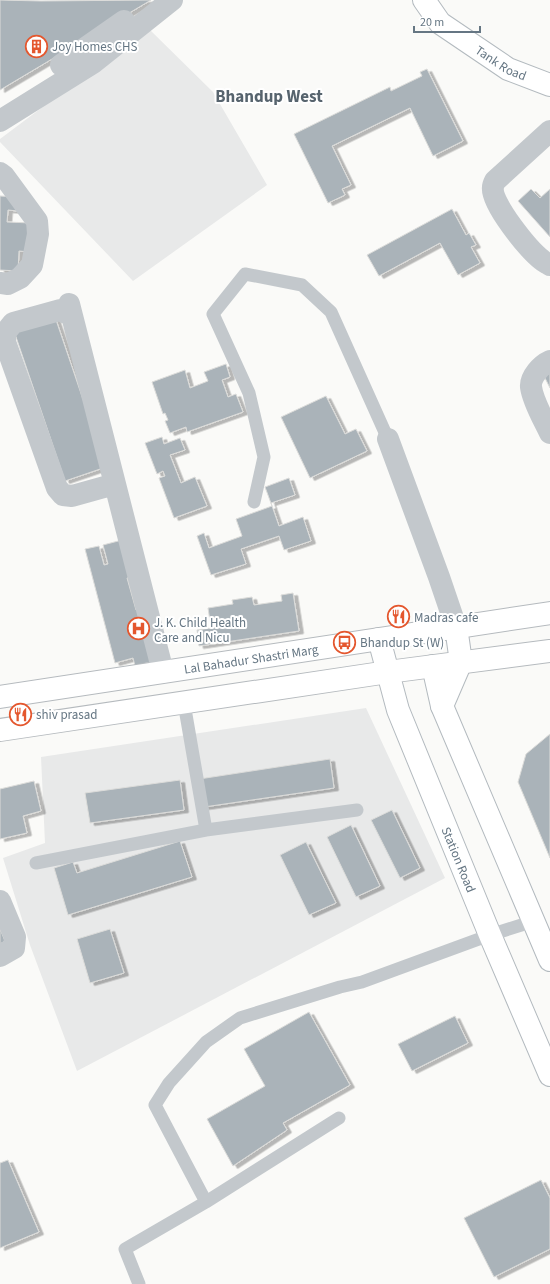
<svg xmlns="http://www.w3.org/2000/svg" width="550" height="1284" font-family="'Source Sans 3',sans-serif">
  <defs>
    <filter id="shadow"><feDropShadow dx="4.5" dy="2.5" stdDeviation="0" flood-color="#0004"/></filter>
  </defs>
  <rect width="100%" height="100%" fill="#fafaf8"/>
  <!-- built -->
  <path fill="#e8e9e9" d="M148,28L213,92L267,185L133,281L0,142V139Z
    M366,708L445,878L77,1071L30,945L3,858L45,843L41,757Z"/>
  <!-- building -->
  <path fill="#aab3b9" stroke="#dcdcda" filter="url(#shadow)" d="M0,0L41,1L151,0L0,90Z
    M427,69L463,141L433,156L410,108L332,146L351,185L342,189L345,195L328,203L294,134L390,87L391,91L422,76L420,72Z
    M531,189L540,198L550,189V237L518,201Z
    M0,196L19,197L18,211L8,210L7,222L31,223L30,252L19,251L18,271L0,270Z
    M452,209L466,235L469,233L476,245L471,247L480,263L458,275L440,243L379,276L367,255Z
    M55,317L106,467L65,481L14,331Z
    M226,364L230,377L222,380L228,397L236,394L243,412L187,432L186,427L170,433L165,421L168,420L165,413L163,414L152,382L185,370L190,388L208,381L204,372Z
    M550,373V388L544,376Z
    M326,396L345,434L356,429L367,451L310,478L281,417Z
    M162,437L164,444L180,438L185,450L170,455L181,483L195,477L207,506L174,518L159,478L165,476L163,471L157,474L145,443Z
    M289,478L295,495L271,503L279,526L303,517L311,541L284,550L279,536L241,549L246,564L211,575L197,536L204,533L209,548L242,536L236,519L272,506L265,487Z
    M122,540L132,577L127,578L136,610L140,609L154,661L135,666L133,658L115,663L85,549L99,546L104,565L108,564L103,545Z
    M293,593L299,631L199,646L197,630L211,628L208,608L233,604L232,600L252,597L254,605L282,601L281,595Z
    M550,734V858L518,782L526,754Z
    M330,759L334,788L204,807L199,779Z
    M180,780L184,810L90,823L85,793Z
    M34,781L41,811L23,816L27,833L0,839V789Z
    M392,810L420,868L400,878L371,820Z
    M351,825L380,886L356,897L327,837Z
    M180,841L192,877L68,915L54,868L73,862L77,873Z
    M306,842L336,903L309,915L280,855Z
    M0,929L5,941L0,944Z
    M110,929L124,973L90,983L77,939Z
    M309,1012L350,1085L283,1123L287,1130L233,1166L207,1119L265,1086L244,1049Z
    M455,1016L468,1043L412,1071L398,1044Z
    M8,1160L39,1232L0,1248V1163Z
    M541,1180L550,1198V1249L494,1277L464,1218Z"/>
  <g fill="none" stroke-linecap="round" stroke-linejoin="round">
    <defs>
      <g id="secondary">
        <path id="s1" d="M424,0L440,23L508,69L550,85"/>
        <path id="s2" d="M379,639L398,710L490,935L550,1075"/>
        <path d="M433,666L442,706L550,960"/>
        <path d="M442,706L461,662L456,627"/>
      </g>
      <g id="primary">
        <path id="s3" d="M0,697L550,613"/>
        <path d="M0,730L388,672L550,651"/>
      </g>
    </defs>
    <!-- secondary casing -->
    <use href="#secondary" stroke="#b3babf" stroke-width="24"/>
    <!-- primary casing -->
    <use href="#primary" stroke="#b5babe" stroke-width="24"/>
    <!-- lane -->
    <path stroke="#c3c8cc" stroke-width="13" d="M254,502L264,457L249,393L213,314L245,274L302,285L331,312L388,439
      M184,703L206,830
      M36,863L206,830L357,810
      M206,1202L339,1118
      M139,1284L125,1249L206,1202L155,1105L169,1083L206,1042L240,1018L340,987L362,982L490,935L534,921"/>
    <!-- street -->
    <path stroke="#c3c8cc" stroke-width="22" d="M61,65L124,21
      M0,121L93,63L172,0
      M550,131L495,181C494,183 493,185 493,187C490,203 529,250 542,260C544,262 547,263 550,265
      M0,173L4,176L37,221L38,234L32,265L20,278L8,284L0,283
      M69,304L163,672
      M72,316L60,310L13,323L5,333V342L57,488L63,495L72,496L115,484
      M550,361C541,365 530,377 531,387C533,402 544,420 550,433
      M388,439L439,577L456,627
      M0,901L15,937L14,948L0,956"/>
    <!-- secondary -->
    <use href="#secondary" stroke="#fff" stroke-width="22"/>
    <!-- primary -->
    <use href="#primary" stroke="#fff" stroke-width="22"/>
  </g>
  <!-- icons -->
  <defs>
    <symbol id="building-ring" viewBox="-11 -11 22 22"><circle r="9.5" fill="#fff" stroke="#e4572e" stroke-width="1.5"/><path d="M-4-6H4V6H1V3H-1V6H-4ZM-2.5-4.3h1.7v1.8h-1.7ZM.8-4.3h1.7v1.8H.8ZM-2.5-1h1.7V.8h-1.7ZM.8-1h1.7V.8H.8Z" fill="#e4572e"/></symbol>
    <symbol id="restaurant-ring" viewBox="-11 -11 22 22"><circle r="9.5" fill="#fff" stroke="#e4572e" stroke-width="1.5"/><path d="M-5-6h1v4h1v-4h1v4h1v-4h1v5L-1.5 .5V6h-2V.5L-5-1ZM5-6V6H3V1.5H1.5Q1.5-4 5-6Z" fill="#e4572e"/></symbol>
    <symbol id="hospital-ring" viewBox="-11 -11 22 22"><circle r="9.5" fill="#fff" stroke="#e4572e" stroke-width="1.5"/><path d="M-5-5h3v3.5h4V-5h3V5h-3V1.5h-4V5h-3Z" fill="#e4572e"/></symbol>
    <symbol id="bus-ring" viewBox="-11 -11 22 22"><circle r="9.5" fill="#fff" stroke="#e4572e" stroke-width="1.5"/><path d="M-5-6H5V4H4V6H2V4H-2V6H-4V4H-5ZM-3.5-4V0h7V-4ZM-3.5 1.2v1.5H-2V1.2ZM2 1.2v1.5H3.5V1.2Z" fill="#e4572e"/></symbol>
  </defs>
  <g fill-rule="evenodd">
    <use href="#building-ring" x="24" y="34" width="25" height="25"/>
    <use href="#restaurant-ring" x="386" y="604" width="25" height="25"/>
    <use href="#hospital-ring" x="126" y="616" width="25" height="25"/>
    <use href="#bus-ring" x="332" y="630" width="25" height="25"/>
    <use href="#restaurant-ring" x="8" y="702" width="25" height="25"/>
  </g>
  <g text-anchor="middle" stroke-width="4" stroke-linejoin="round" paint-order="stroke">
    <!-- poi labels -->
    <g font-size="13" fill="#657683" stroke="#fff" text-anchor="start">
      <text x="52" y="51">Joy Homes CHS</text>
      <text x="414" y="622">Madras cafe</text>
      <text x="154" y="627">J. K. Child Health<tspan x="154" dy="15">Care and Nicu</tspan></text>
      <text x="360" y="647">Bhandup St (W)</text>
      <text x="36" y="719">shiv prasad</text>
    </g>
    <!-- street labels -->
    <g font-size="13" fill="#657683" stroke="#fff">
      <text dy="5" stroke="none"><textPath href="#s1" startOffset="101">Tank Road</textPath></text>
      <text dy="5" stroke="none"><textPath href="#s3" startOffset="254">Lal Bahadur Shastri Marg</textPath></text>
      <text dy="5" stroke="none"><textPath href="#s2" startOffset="235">Station Road</textPath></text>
    </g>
    <!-- district labels -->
    <g font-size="17" font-weight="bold" fill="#57646e" stroke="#fff">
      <text x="269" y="102">Bhandup West</text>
    </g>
  </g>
  <!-- scale -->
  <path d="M414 26v6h66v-6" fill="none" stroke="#657683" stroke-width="2"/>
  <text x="420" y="26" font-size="12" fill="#657683" stroke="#ffffff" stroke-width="3" paint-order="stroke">20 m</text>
</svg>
